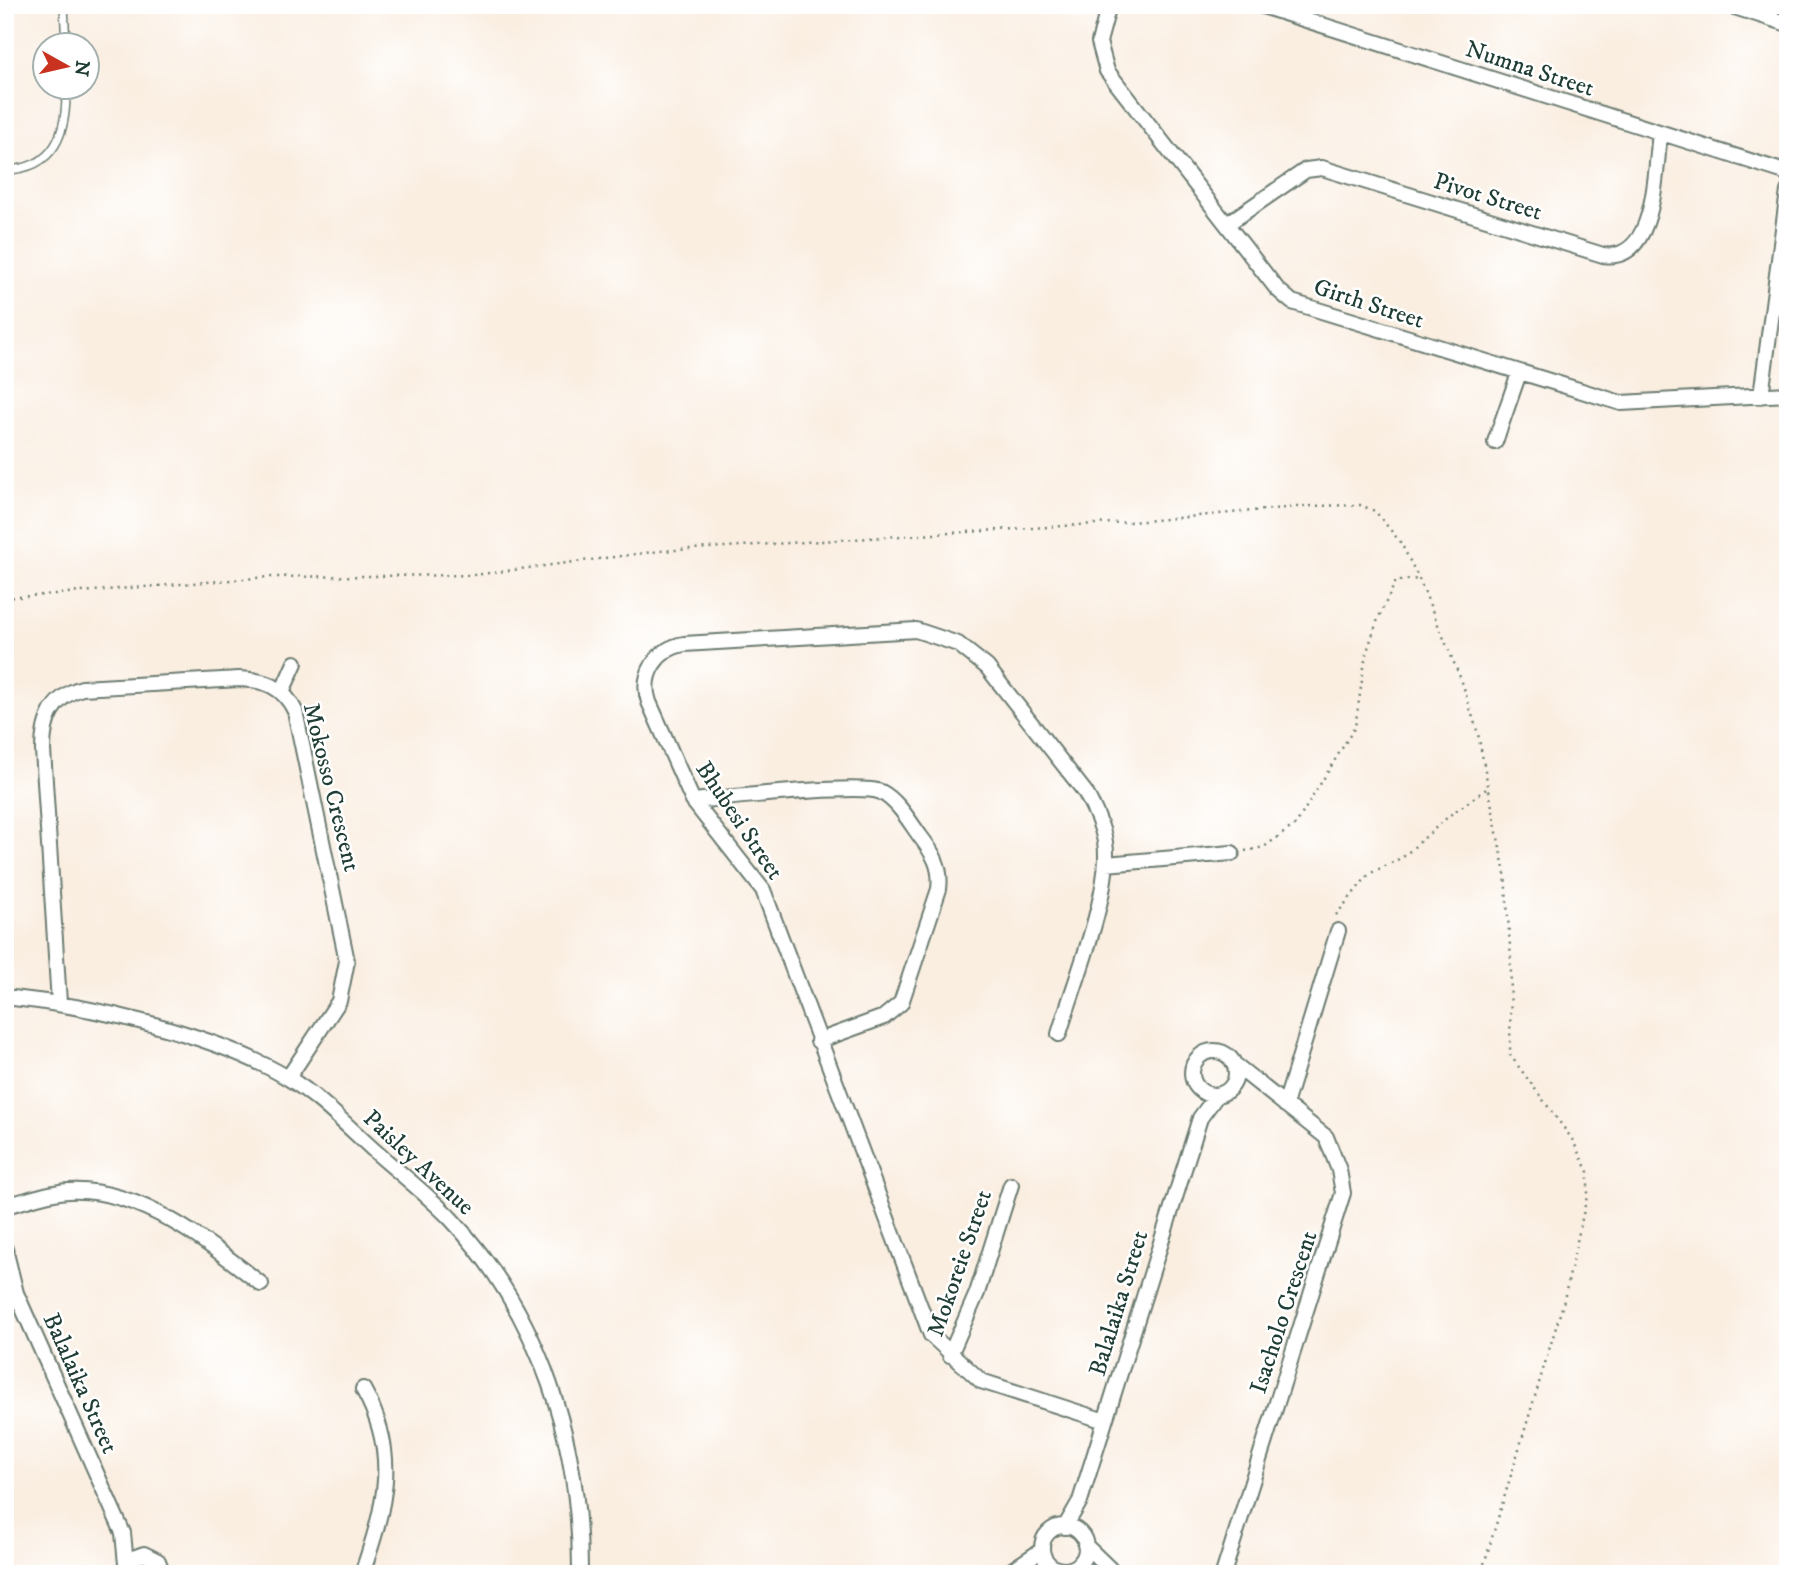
<svg xmlns="http://www.w3.org/2000/svg" width="1793" height="1579" font-family="'IM FELL DW Pica',serif">
  <rect width="100%" height="100%" fill="#fff"/>
  <filter id="ink" filterUnits="userSpaceOnUse"><feTurbulence type="fractalNoise" baseFrequency=".0143" numOctaves="2"/><feDisplacementMap in="SourceGraphic" scale="14" xChannelSelector="R" yChannelSelector="G"/><feConvolveMatrix kernelMatrix="1 2 1 2 8 2 1 2 1" color-interpolation-filters="sRGB"/></filter>
  <filter id="wash" filterUnits="userSpaceOnUse"><feTurbulence type="fractalNoise" baseFrequency=".00686" numOctaves="4" result="noise"/><feDisplacementMap in="SourceGraphic" scale="28" xChannelSelector="R" yChannelSelector="G"/><feGaussianBlur stdDeviation="1.57" result="paint"/><feColorMatrix in="noise" values="0 0 0 0 0 0 0 0 0 0 0 0 0 0 0 0 0 1.4 0 .05"/><feComposite in="paint" operator="in"/></filter>
  <g filter="url(#wash)">
    <rect width="100%" height="100%" fill="#faeee1"/>
  </g>
  <g filter="url(#ink)">
    <g fill="none" stroke-linecap="round" stroke-linejoin="round">
      <defs>
        <path id="lane" d="M64,5L66,46
          M5,170C56,169 67,132 66,88"/>
        <path id="street" d="M1109,5L1099,42L1107,71L1277,289L1292,302L1621,403L1788,394
          M1259,5L1788,173
          M1728,5L1788,24
          M1227,224L1306,170L1322,168L1603,255C1657,263 1655,169 1660,133
          M1761,396L1788,191
          M1495,442L1519,373
          M282,692L295,663
          M693,801C725,798 860,783 881,792C898,801 909,821 920,836C933,853 942,867 939,889L901,1003L884,1017L818,1041
          M1106,864L1232,853
          M5,997C92,1006 213,1033 288,1078C321,1098 349,1128 377,1153C402,1175 429,1196 452,1220C541,1316 581,1444 580,1574
          M59,1003L43,750C43,720 52,697 82,688L239,679C265,680 283,686 295,711L347,961L339,1001L288,1078
          M1059,1034C1073,986 1113,889 1105,842C1102,824 1094,808 1085,792L987,667L958,644L916,630L684,644C656,649 640,676 649,702L693,801L763,890L931,1335L981,1381L1105,1421
          M1192 1073a22 22 0 1 1 44 0a22 22 0 1 1-44 0Z
          M1285,1105L1338,931
          M5,1206C26,1201 48,1192 69,1191C138,1187 210,1243 261,1284
          M5,1249L16,1293L123,1533L126,1564
          M950,1355L977,1293L1011,1185
          M1042 1548a22 22 0 1 1 44 0a22 22 0 1 1-44 0Z
          M1065,1527L1080,1501L1200,1118L1217,1095
          M1085,1545L1115,1574
          M124,1574L130,1559L144,1554L158,1561L163,1574
          M362,1574C385,1506 400,1454 363,1389
          M1006,1574L1042,1550
          M1223,1574L1343,1193L1339,1170L1326,1137L1233,1063"/>
      </defs>
      <!-- lane casing -->
      <use href="#lane" stroke="#6c7b71" stroke-width="10"/>
      <!-- street casing -->
      <use href="#street" stroke="#6c7b71" stroke-width="18"/>
      <!-- path -->
      <path stroke="#6c7b71" stroke-width="2.5" stroke-dasharray="2 5" stroke-linecap="butt" d="M5,598L269,577L474,575L660,551L1144,521L1306,506L1360,505L1375,511L1401,543L1419,579L1462,682L1478,734L1505,874L1511,960L1510,1055L1572,1139L1588,1172V1192L1563,1304L1481,1574
        M1245,851L1264,847L1296,824L1355,727L1366,654L1378,619L1396,581L1418,579
        M1336,915L1369,874L1403,857L1450,815L1489,787"/>
      <!-- lane -->
      <use href="#lane" stroke="#fff" stroke-width="7"/>
      <!-- street -->
      <use href="#street" stroke="#fff" stroke-width="14"/>
    </g>
  </g>
  <g text-anchor="middle" stroke-width="5" stroke-linejoin="round" paint-order="stroke">
    <!-- street labels -->
    <g font-size="24" fill="#1f3d34" stroke="#fff">
      <text transform="translate(1530 68) rotate(18)" y="8">Numna Street</text>
      <text transform="translate(1488 196) rotate(17)" y="8">Pivot Street</text>
      <text transform="translate(1369 303) rotate(18)" y="8">Girth Street</text>
      <text transform="translate(332 787) rotate(76)" y="8">Mokosso Crescent</text>
      <text transform="translate(740 820) rotate(56)" y="8">Bhubesi Street</text>
      <text transform="translate(419 1162) rotate(43)" y="8">Paisley Avenue</text>
      <text transform="translate(959 1263) rotate(-71)" y="8">Mokoreie Street</text>
      <text transform="translate(1118 1303) rotate(-73)" y="8">Balalaika Street</text>
      <text transform="translate(1283 1312) rotate(-72)" y="8">Isacholo Crescent</text>
      <text transform="translate(81 1383) rotate(66)" y="8">Balalaika Street</text>
    </g>
  </g>
  <!-- margin -->
  <rect width="1793" height="1579" fill="none" stroke="#fff" stroke-width="28"/>
  <!-- north arrow -->
  <g transform="translate(66 66) rotate(98)"><circle r="33" fill="#ffffff" stroke="#a5b1ae" stroke-width="2"/>
  <path d="M0-5L12 26L0 18L-12 26Z" fill="#c8321e"/>
  <text y="-10" font-size="19" font-weight="bold" text-anchor="middle" fill="#1f3d34">N</text>
  </g>
</svg>
